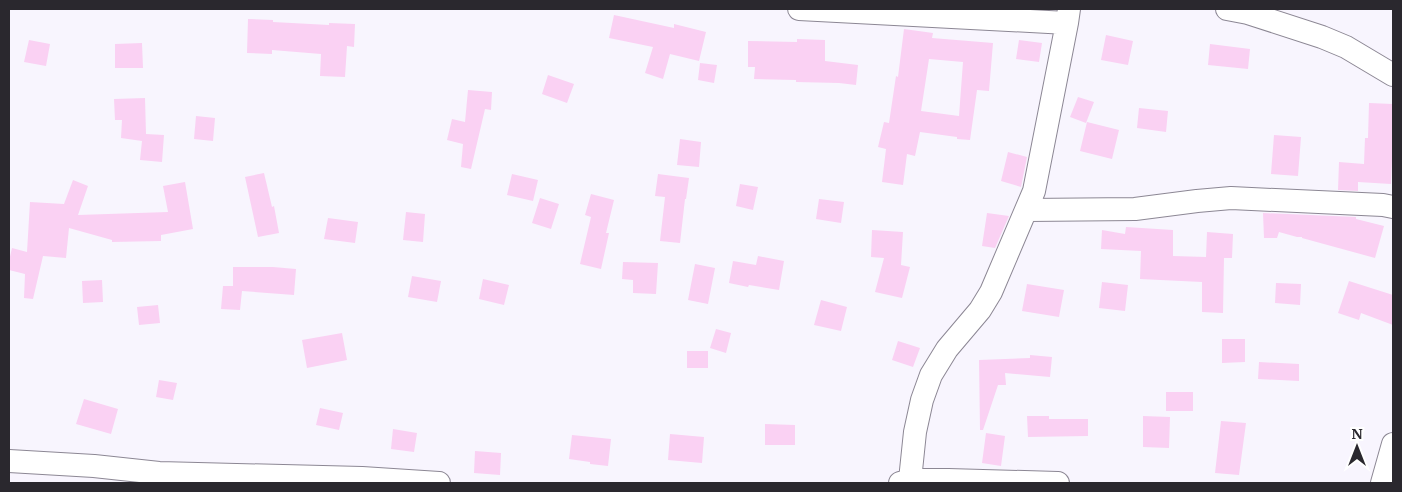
<svg xmlns="http://www.w3.org/2000/svg" width="1402" height="492" font-family="Merriweather,serif">
  <rect width="100%" height="100%" fill="#f8f5fe"/>
  <!-- building -->
  <path fill="#fad1f3" fill-rule="evenodd" d="M614,15L674,28V24L706,32L699,61L670,54L663,79L645,73L653,47L609,38Z
    M248,19L273,20V22L329,25V23L355,24L354,47L347,46L345,77L320,76L321,54L272,50V54L247,53Z
    M904,29L933,33L932,38L993,43L989,91L977,90L970,140L957,139V137L920,132L915,156L907,154L903,185L882,182L886,149L878,147L884,122L889,123L896,76L898,77ZM929,59L963,62L959,116L921,111Z
    M1106,35L1133,41L1128,65L1101,60Z
    M797,39L825,40V61L858,65L856,85L839,83L796,82V80L754,79L755,67H748V41L797,42Z
    M29,40L50,44L46,66L24,62Z
    M1019,40L1042,43L1039,62L1016,59Z
    M142,43L143,68H115V44Z
    M1210,44L1250,49L1248,69L1208,65Z
    M700,63L717,65L714,83L698,80Z
    M548,75L574,84L567,103L542,94Z
    M468,90L492,92L491,110L485,109L471,169L461,167L463,144L447,140L452,119L465,122Z
    M1078,97L1094,102L1086,123L1070,117Z
    M145,98L146,134L164,135L162,162L140,160L142,141L121,138L122,120H115L114,99Z
    M1369,103L1393,104V160H1392L1391,184L1358,182V191L1338,190L1339,162L1364,164L1365,138H1368Z
    M1139,108L1168,111L1166,132L1137,128Z
    M196,116L215,118L213,141L194,139Z
    M1087,122L1119,130L1112,159L1080,151Z
    M1274,135L1301,137L1298,176L1271,174Z
    M680,139L701,142L699,167L677,165Z
    M1008,152L1027,157L1021,187L1001,181Z
    M264,173L272,207L274,206L279,233L258,237L245,177Z
    M512,174L538,180L533,201L507,195Z
    M658,174L689,178L686,199H685L680,243L660,241L665,197L655,196Z
    M73,180L88,186L78,215L168,212L163,186L185,182L193,229L161,235V241L112,242V240L69,228L66,258L43,256L33,299L24,298L25,274L9,270V261L12,248L27,252L30,202L64,204Z
    M740,184L758,187L753,210L736,206Z
    M591,194L614,200L606,233H609L601,269L580,264L591,217L585,215Z
    M540,198L559,204L551,229L532,223Z
    M819,199L844,202L841,223L816,219Z
    M406,212L425,214L423,242L403,240Z
    M987,213L1009,216L995,248L982,246Z
    M1263,213L1356,217V219L1384,226L1375,258L1302,238V237H1297L1279,232L1277,238H1264Z
    M328,218L358,222L355,243L324,239Z
    M1126,227L1173,230V256L1206,257L1207,232L1233,234L1232,258H1224L1223,313L1202,312V282L1140,279L1141,251L1101,249L1102,230L1125,234Z
    M872,230L903,232L901,265L910,267L902,298L875,292L884,258L871,257Z
    M758,256L784,261L779,290L749,285L748,287L729,283L733,261L756,265Z
    M623,262L658,263L656,294L633,293V280L622,279Z
    M695,264L715,268L708,304L688,300Z
    M233,267H273L296,269L294,295L242,291L240,310L221,309L223,286H233Z
    M412,276L441,281L437,302L408,297Z
    M483,279L509,285L504,305L479,299Z
    M102,280L103,302L83,303L82,281Z
    M1349,281L1393,295V325L1361,313L1359,320L1338,313Z
    M1102,282L1128,285L1125,311L1099,308Z
    M1276,283L1301,284L1300,305L1275,303Z
    M1027,284L1064,290L1059,317L1022,311Z
    M821,300L847,307L841,331L814,325Z
    M158,305L160,323L139,325L137,307Z
    M716,329L731,333L726,353L710,348Z
    M342,333L347,360L307,368L302,340Z
    M1222,339H1245V362L1222,363Z
    M898,341L920,348L913,367L892,360Z
    M687,351H708V368H687Z
    M1030,355L1052,357L1050,377L1005,373L1006,385H998L983,430H980L979,360L1030,358Z
    M1259,362L1299,364V381L1258,379Z
    M159,380L177,383L173,400L156,397Z
    M1166,392H1193V411H1166Z
    M84,399L118,409L111,434L76,424Z
    M320,408L343,413L339,430L316,425Z
    M1027,416H1049V419H1088V436L1028,437Z
    M1143,416L1170,417L1169,448L1143,447Z
    M1221,421L1246,423L1239,475L1215,473Z
    M765,424L795,425V445H765Z
    M393,429L417,433L414,452L391,449Z
    M986,433L1005,436L1001,466L982,463Z
    M670,434L704,437L702,463L668,460Z
    M572,435L611,439L608,466L590,464V462L569,459Z
    M475,451L501,453L500,475L474,473Z"/>
  <g fill="none" stroke-linecap="round" stroke-linejoin="round">
    <defs>
      <path id="street" d="M799,9L1067,23
        M1227,9L1248,13L1322,37L1346,47L1393,75
        M1027,210L1135,209L1197,201L1231,198L1383,205L1393,207
        M9,461L94,466L159,473L362,478L439,483
        M910,480L915,432L922,400L931,375L947,349L980,310L991,292L1034,191L1067,23L1069,9
        M900,483L910,480H948L1058,483
        M1382,483L1393,444"/>
    </defs>
    <!-- street casing -->
    <use href="#street" stroke="#8c8794" stroke-width="24"/>
    <!-- street -->
    <use href="#street" stroke="#fff" stroke-width="22"/>
  </g>
  <!-- border -->
  <rect width="1402" height="492" fill="none" stroke="#2a282e" stroke-width="20"/>
  <!-- north arrow -->
  <g transform="translate(1357 447)" stroke="#ffffff" stroke-width="4" paint-order="stroke">
  <path d="M0-4L9 19L0 12L-9 19Z" fill="#2a282e"/>
  <text y="-8" font-size="14" font-weight="bold" text-anchor="middle" fill="#2a282e">N</text>
  </g>
</svg>
